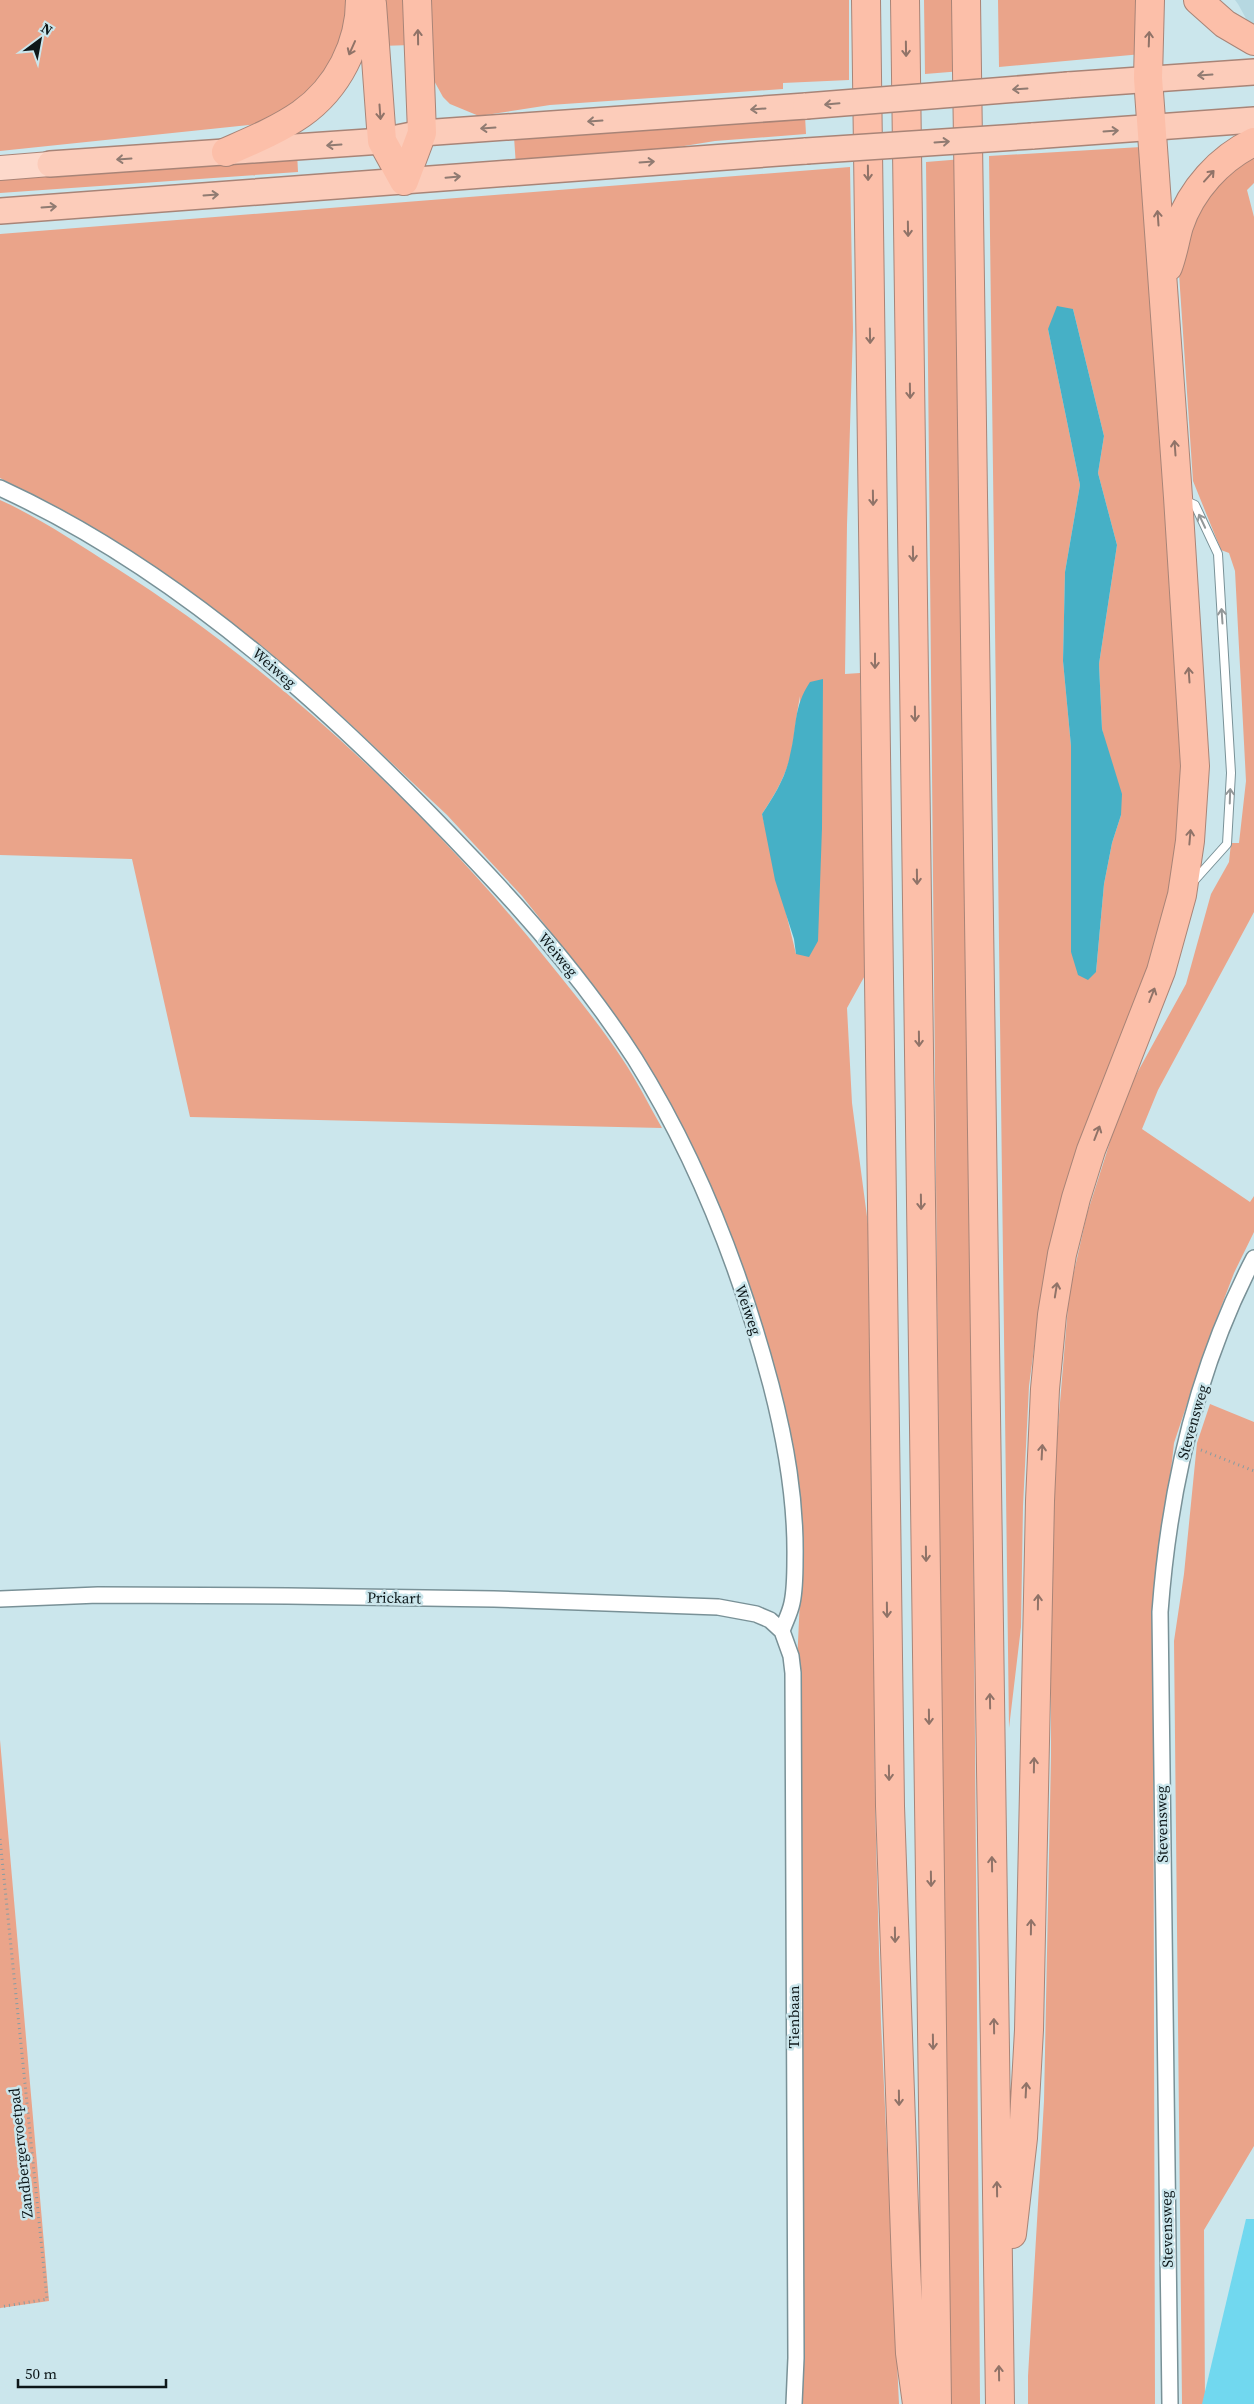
<svg xmlns="http://www.w3.org/2000/svg" width="1254" height="2404" font-family="'Source Serif 4',serif">
  <rect width="100%" height="100%" fill="#cbe6ec"/>
  <!-- built -->
  <path fill="#b6d8e1" d="M1235,0H1254V33L1238,4Z"/>
  <!-- green -->
  <path fill="#eaa48a" fill-rule="evenodd" d="M0,0H353L346,39L306,99L258,124L0,151Z
    M380,0H411V45L381,46Z
    M431,0H849V80L783,83V89L550,105L479,116L450,104L443,97L432,77Z
    M924,0H961L962,71L925,74Z
    M998,0H1143L1142,54L999,67Z
    M805,116L806,134L715,141L653,151L516,166L514,137Z
    M1141,147L1185,774L1168,929L1042,1289L1029,1386L1023,1506L1021,1627L1009,1728L989,156ZM1073,309L1104,436L1098,473L1117,545L1099,664L1102,729L1121,815L1112,843L1104,884L1096,972L1071,952V746L1063,661L1065,572L1080,485L1048,329Z
    M297,152L298,172L0,193V173Z
    M1254,155V183L1247,190L1254,217V912L1158,1090L1142,1129L1250,1202L1254,1196V1232L1234,1273L1207,1344L1174,1443L1153,1633L1155,2404H1028V2376L1044,2101L1051,1756V1593L1056,1451L1069,1294L1087,1214L1125,1095L1186,984L1211,894L1229,862L1231,843H1239L1246,781L1235,571L1229,553L1221,550L1193,481L1179,274L1198,206L1216,183Z
    M963,159L980,2404H948L926,162Z
    M850,167L853,330L847,525L845,674L860,673L868,970L847,1008L852,1103L871,1247L875,1803L881,2023L899,2404H799L796,1686L801,1576L799,1482L787,1427L756,1316L637,1051L588,979L522,896L447,815L345,719L269,652L163,574L75,518L0,478V234ZM800,696L796,954L762,814C774,796 786,776 791,754C795,735 796,715 800,696Z
    M0,500C40,518 78,544 116,568C277,670 428,811 547,960C573,992 600,1025 623,1060C637,1081 649,1105 662,1128L190,1117L132,859L0,855Z
    M1210,1404L1254,1422V2146L1204,2230L1205,2404H1182L1174,1641L1184,1574L1197,1443Z
    M0,1740L49,2301L0,2308Z"/>
  <!-- water -->
  <path fill="#46b0c6" d="M1057,306L1073,309L1104,436L1098,473L1117,545L1099,664L1102,729L1122,794L1121,815L1112,843L1104,884L1096,972L1088,980L1078,975L1071,952V746L1063,661L1065,572L1080,485L1048,329Z
    M823,679L822,828L818,941L809,957L796,954L794,939L775,880L762,814C774,796 786,777 790,755C797,728 793,707 810,682Z"/>
  <!-- building -->
  <path fill="#71d8ef" d="M1246,2219H1254V2404H1202Z"/>
  <g fill="none" stroke-linecap="round" stroke-linejoin="round">
    <defs>
      <path id="service" d="M1184,500L1195,505L1218,554L1231,773L1227,844L1193,882"/>
      <path id="minor" d="M0,488C185,573 340,718 478,864C535,924 590,989 635,1059C697,1158 741,1272 771,1385C786,1443 796,1499 795,1559C795,1573 795,1589 792,1603C790,1613 785,1622 782,1631
        M0,1599L98,1595L288,1596L494,1599L718,1607L756,1614L770,1620L782,1631L791,1656L793,1673L796,2358L794,2404
        M1170,2404L1160,1612C1169,1490 1197,1367 1254,1258"/>
      <path id="primary" d="M0,168L50,164"/>
      <path id="trunk" d="M1068,85L1254,72
        M1032,136L1254,120
        M50,164L382,141L422,133L806,106
        M0,211L806,151"/>
      <path id="motorway" d="M866,0L890,1806L906,2265L910,2353L917,2404
        M905,0L937,2404
        M966,0L1000,2404
        M1198,0L1225,24L1254,41
        M372,4L382,141L404,181
        M226,152C251,141 278,130 301,114C338,88 360,44 360,0
        M404,181L422,133L417,0
        M1168,267C1173,254 1175,240 1179,226C1191,190 1220,158 1254,142
        M1012,2234L1023,2138L1029,2030L1040,1501L1045,1389L1052,1315L1062,1254L1076,1198L1091,1150L1161,971L1182,895L1190,841L1195,766L1178,497L1148,78L1150,0"/>
    </defs>
    <!-- service casing -->
    <use href="#service" stroke="#799197" stroke-width="10"/>
    <!-- minor casing -->
    <use href="#minor" stroke="#799197" stroke-width="18"/>
    <!-- primary casing -->
    <use href="#primary" stroke="#a88477" stroke-width="26"/>
    <!-- trunk casing -->
    <use href="#trunk" stroke="#a88477" stroke-width="28"/>
    <!-- motorway casing -->
    <use href="#motorway" stroke="#a88477" stroke-width="30"/>
    <!-- path -->
    <path stroke="#879ca1" stroke-width="3" stroke-dasharray="1 4" stroke-linecap="butt" d="M1201,1450L1254,1471
      M0,1839L47,2299L0,2307"/>
    <!-- service -->
    <use href="#service" stroke="#fff" stroke-width="8"/>
    <!-- minor -->
    <use href="#minor" stroke="#fff" stroke-width="15"/>
    <!-- primary -->
    <use href="#primary" stroke="#fdd9cb" stroke-width="24"/>
    <!-- trunk -->
    <use href="#trunk" stroke="#fcccba" stroke-width="25"/>
    <!-- motorway -->
    <use href="#motorway" stroke="#fcbfa9" stroke-width="28"/>
    <defs>
      <path id="trunk-bridge" d="M806,106L1068,85
        M806,151L1032,136"/>
    </defs>
    <!-- trunk-bridge casing -->
    <use href="#trunk-bridge" stroke="#a88477" stroke-width="28" stroke-linecap="butt"/>
    <!-- trunk-bridge -->
    <use href="#trunk-bridge" stroke="#fcccba" stroke-width="25"/>
  </g>
  <!-- one-way arrows -->
  <defs><path id="oneway-shaft" d="M-6 0H5M1.5-3L5.5 0L1.5 3" fill="none" stroke-width="1.6" stroke-linecap="round" stroke-linejoin="round" transform="scale(1.25)"/></defs>
  <g stroke="#907368">
    <use href="#oneway-shaft" transform="translate(418 37) rotate(-91)"/>
    <use href="#oneway-shaft" transform="translate(1149 39) rotate(-88)"/>
    <use href="#oneway-shaft" transform="translate(352 48) rotate(114)"/>
    <use href="#oneway-shaft" transform="translate(906 49) rotate(89)"/>
    <use href="#oneway-shaft" transform="translate(380 112) rotate(86)"/>
    <use href="#oneway-shaft" transform="translate(868 173) rotate(89)"/>
    <use href="#oneway-shaft" transform="translate(1209 176) rotate(-48)"/>
    <use href="#oneway-shaft" transform="translate(1158 218) rotate(-94)"/>
    <use href="#oneway-shaft" transform="translate(908 229) rotate(89)"/>
    <use href="#oneway-shaft" transform="translate(870 336) rotate(89)"/>
    <use href="#oneway-shaft" transform="translate(910 391) rotate(89)"/>
    <use href="#oneway-shaft" transform="translate(1175 448) rotate(-94)"/>
    <use href="#oneway-shaft" transform="translate(873 498) rotate(89)"/>
    <use href="#oneway-shaft" transform="translate(913 554) rotate(89)"/>
    <use href="#oneway-shaft" transform="translate(875 661) rotate(90)"/>
    <use href="#oneway-shaft" transform="translate(1189 675) rotate(-94)"/>
    <use href="#oneway-shaft" transform="translate(915 714) rotate(89)"/>
    <use href="#oneway-shaft" transform="translate(1190 837) rotate(-85)"/>
    <use href="#oneway-shaft" transform="translate(917 877) rotate(89)"/>
    <use href="#oneway-shaft" transform="translate(1152 995) rotate(-69)"/>
    <use href="#oneway-shaft" transform="translate(919 1039) rotate(89)"/>
    <use href="#oneway-shaft" transform="translate(1097 1133) rotate(-69)"/>
    <use href="#oneway-shaft" transform="translate(921 1202) rotate(89)"/>
    <use href="#oneway-shaft" transform="translate(1056 1290) rotate(-81)"/>
    <use href="#oneway-shaft" transform="translate(1042 1452) rotate(-87)"/>
    <use href="#oneway-shaft" transform="translate(926 1554) rotate(89)"/>
    <use href="#oneway-shaft" transform="translate(1038 1602) rotate(-89)"/>
    <use href="#oneway-shaft" transform="translate(887 1610) rotate(89)"/>
    <use href="#oneway-shaft" transform="translate(990 1701) rotate(-91)"/>
    <use href="#oneway-shaft" transform="translate(929 1717) rotate(89)"/>
    <use href="#oneway-shaft" transform="translate(1034 1765) rotate(-89)"/>
    <use href="#oneway-shaft" transform="translate(889 1773) rotate(89)"/>
    <use href="#oneway-shaft" transform="translate(992 1864) rotate(-91)"/>
    <use href="#oneway-shaft" transform="translate(931 1879) rotate(89)"/>
    <use href="#oneway-shaft" transform="translate(1031 1927) rotate(-89)"/>
    <use href="#oneway-shaft" transform="translate(895 1935) rotate(89)"/>
    <use href="#oneway-shaft" transform="translate(994 2026) rotate(-91)"/>
    <use href="#oneway-shaft" transform="translate(933 2042) rotate(89)"/>
    <use href="#oneway-shaft" transform="translate(1026 2090) rotate(-87)"/>
    <use href="#oneway-shaft" transform="translate(899 2098) rotate(89)"/>
    <use href="#oneway-shaft" transform="translate(997 2189) rotate(-91)"/>
    <use href="#oneway-shaft" transform="translate(999 2373) rotate(-91)"/>
  </g>
  <g stroke="#907b72">
    <use href="#oneway-shaft" transform="translate(1205 75) rotate(176)"/>
    <use href="#oneway-shaft" transform="translate(1020 89) rotate(176)"/>
    <use href="#oneway-shaft" transform="translate(832 104) rotate(175)"/>
    <use href="#oneway-shaft" transform="translate(758 109) rotate(176)"/>
    <use href="#oneway-shaft" transform="translate(595 121) rotate(176)"/>
    <use href="#oneway-shaft" transform="translate(488 128) rotate(176)"/>
    <use href="#oneway-shaft" transform="translate(1111 131) rotate(-4)"/>
    <use href="#oneway-shaft" transform="translate(942 142) rotate(-4)"/>
    <use href="#oneway-shaft" transform="translate(334 145) rotate(176)"/>
    <use href="#oneway-shaft" transform="translate(124 159) rotate(176)"/>
    <use href="#oneway-shaft" transform="translate(647 162) rotate(-4)"/>
    <use href="#oneway-shaft" transform="translate(453 177) rotate(-5)"/>
    <use href="#oneway-shaft" transform="translate(211 195) rotate(-4)"/>
    <use href="#oneway-shaft" transform="translate(49 207) rotate(-4)"/>
  </g>
  <g stroke="#929798">
    <use href="#oneway-shaft" transform="translate(1202 521) rotate(-115)"/>
    <use href="#oneway-shaft" transform="translate(1222 616) rotate(-94)"/>
    <use href="#oneway-shaft" transform="translate(1230 796) rotate(-88)"/>
  </g>
  <g text-anchor="middle" stroke-width="5" stroke-linejoin="round" paint-order="stroke">
    <!-- street labels -->
    <g font-size="15" fill="#0d1719" stroke="#cbe6ec">
      <text transform="translate(274 668) rotate(41)" y="5">Weiweg</text>
      <text transform="translate(558 955) rotate(50)" y="5">Weiweg</text>
      <text transform="translate(748 1310) rotate(71)" y="5">Weiweg</text>
      <text transform="translate(1193 1422) rotate(-74)" y="5">Stevensweg</text>
      <text transform="translate(394 1598) rotate(1)" y="5">Prickart</text>
      <text transform="translate(1162 1824) rotate(-91)" y="5">Stevensweg</text>
      <text transform="translate(794 2017) rotate(-90)" y="5">Tienbaan</text>
      <text transform="translate(21 2153) rotate(-96)" y="5">Zandbergervoetpad</text>
      <text transform="translate(1167 2229) rotate(-91)" y="5">Stevensweg</text>
    </g>
  </g>
  <!-- north arrow -->
  <g transform="translate(40 40) rotate(32)" stroke="#cbe6ec" stroke-width="4" paint-order="stroke">
  <path d="M0-4L9 19L0 12L-9 19Z" fill="#0d1719"/>
  <text y="-8" font-size="14" font-weight="bold" text-anchor="middle" fill="#0d1719">N</text>
  </g>
  <!-- scale -->
  <path d="M18 2379v8h148v-8" fill="none" stroke="#0d1719" stroke-width="2.5"/>
  <text x="25" y="2379" font-size="15" fill="#0d1719" stroke="#cbe6ec" stroke-width="4" paint-order="stroke">50 m</text>
</svg>
